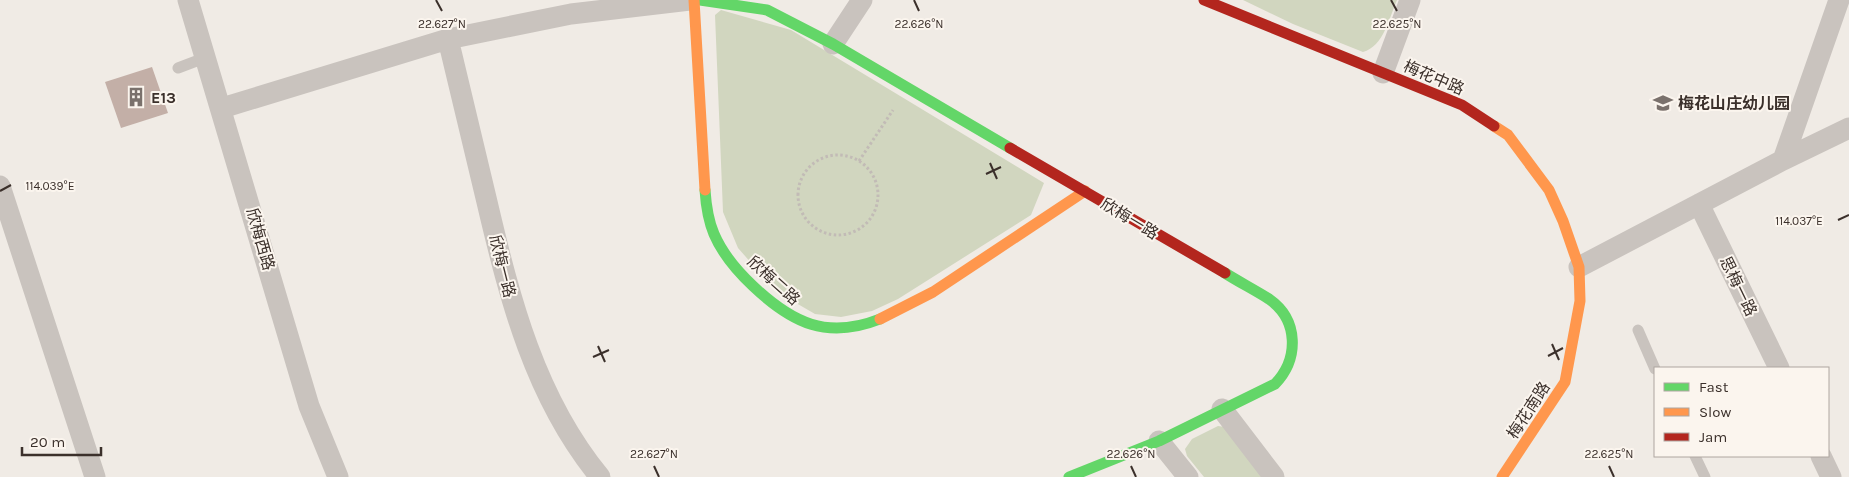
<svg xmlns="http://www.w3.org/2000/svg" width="1849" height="477" font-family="Karla,'Noto Sans SC',sans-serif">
  <rect width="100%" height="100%" fill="#f0ebe5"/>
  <!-- green -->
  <path fill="#d1d6bf" d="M1243,0H1397C1389,18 1384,46 1363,52L1293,24Z
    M721,10L791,30L1044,183L1031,215L898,299L872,311L841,317L815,314L784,296L760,273L738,248L723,212L715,15Z
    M1218,426L1225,427L1266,477H1204L1187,456L1185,449L1192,439Z"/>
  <!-- building -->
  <path fill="#c3afa7" d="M152,67L168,113L121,128L105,82Z"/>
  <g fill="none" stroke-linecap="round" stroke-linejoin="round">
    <!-- path -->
    <path stroke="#c2bbb6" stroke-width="3" stroke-dasharray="2.5 2.5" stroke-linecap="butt" d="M798 195a40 40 0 1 1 80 0a40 40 0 1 1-80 0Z
      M859,161L893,110"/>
    <!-- lane -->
    <path stroke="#c9c3be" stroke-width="11" d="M178,68L207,57
      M1638,330L1655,369
      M1695,456L1705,477"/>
    <!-- street -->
    <path stroke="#c9c3be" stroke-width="21" d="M188,0L309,406L338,477
      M448,39C461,93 474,148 487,202C510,300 535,398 600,477
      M833,44L862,0
      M1383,73L1410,0
      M222,108L448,39L571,14L690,0
      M1783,160L1839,0
      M0,186L95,477
      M1699,204L1779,368
      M1579,267L1783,160L1849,128
      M1222,409L1274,477
      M1159,441L1188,477
      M1821,456L1831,477"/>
    <!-- fast -->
    <path stroke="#63d668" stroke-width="11" d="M700,0L767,10L833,44L1010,148
      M705,190C706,205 708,220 714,234C723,255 737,271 753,286C792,323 827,340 880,319
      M1069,477L1159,441L1275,384C1299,359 1299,320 1269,299C1255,290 1239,282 1225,273"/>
    <!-- slow -->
    <path stroke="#ff974d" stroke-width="11" d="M694,0L705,190
      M1494,126L1508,135L1549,190L1563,221L1579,267L1580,301L1565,382L1502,477
      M880,319L933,292L1085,191"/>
    <!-- jam -->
    <path stroke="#b3261e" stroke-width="11" d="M1204,0L1462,105L1494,126
      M1010,148L1225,273"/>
  </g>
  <!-- ticks -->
  <path fill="none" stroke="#3b302b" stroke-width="2" d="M436,0L442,11M914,0L919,11M1391,0L1397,11M990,163L997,179M986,174L1001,167M0,191L11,185M1838,220L1849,215M1552,344L1559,360M598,346L605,362M1548,356L1563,348M593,357L609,350M654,466L659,477M1131,466L1136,477M1609,466L1614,477"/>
  <!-- icons -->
  <defs>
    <symbol id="building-bare" viewBox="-9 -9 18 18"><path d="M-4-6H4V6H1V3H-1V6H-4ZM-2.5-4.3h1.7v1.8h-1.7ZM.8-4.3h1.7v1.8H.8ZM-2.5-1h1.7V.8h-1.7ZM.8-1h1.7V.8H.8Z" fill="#7a716c" stroke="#fbf5ee" stroke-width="2.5" paint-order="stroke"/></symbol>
    <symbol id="school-bare" viewBox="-9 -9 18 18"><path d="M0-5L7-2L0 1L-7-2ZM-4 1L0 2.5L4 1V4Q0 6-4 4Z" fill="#7a716c" stroke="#fbf5ee" stroke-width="2.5" paint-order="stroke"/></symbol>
  </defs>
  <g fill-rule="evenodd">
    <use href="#building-bare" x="122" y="83" width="28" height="28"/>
    <use href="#school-bare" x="1649" y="89" width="28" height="28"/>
  </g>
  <g text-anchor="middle" stroke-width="4" stroke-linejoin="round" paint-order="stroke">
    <!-- street labels -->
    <g font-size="16" fill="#3b302b" stroke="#fbf5ee">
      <text transform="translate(1434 77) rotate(23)" y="6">梅花中路</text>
      <text transform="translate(1130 218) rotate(31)" y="6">欣梅一路</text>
      <text transform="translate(261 239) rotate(74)" y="6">欣梅西路</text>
      <text transform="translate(503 266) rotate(76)" y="6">欣梅一路</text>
      <text transform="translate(774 280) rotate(42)" y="6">欣梅二路</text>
      <text transform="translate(1739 286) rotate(64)" y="6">思梅一路</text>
      <text transform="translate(1528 410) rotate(-57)" y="6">梅花南路</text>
    </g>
    <!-- poi labels -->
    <g font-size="16" font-weight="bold" fill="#3b302b" stroke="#fbf5ee" text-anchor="start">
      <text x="151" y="103">E13</text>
      <text x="1678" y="109">梅花山庄幼儿园</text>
    </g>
  </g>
  <g font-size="12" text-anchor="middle" fill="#3b302b" stroke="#fbf5ee" stroke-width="4" stroke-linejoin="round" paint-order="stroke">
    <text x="442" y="28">22.627°N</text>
    <text x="919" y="28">22.626°N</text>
    <text x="1397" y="28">22.625°N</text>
    <text x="50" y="190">114.039°E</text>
    <text x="1799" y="225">114.037°E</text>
    <text x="654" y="458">22.627°N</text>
    <text x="1131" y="458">22.626°N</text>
    <text x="1609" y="458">22.625°N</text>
  </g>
  <!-- legend -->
  <rect x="1654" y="367" width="175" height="90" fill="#fbf5ee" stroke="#aea6a0"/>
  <rect x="1664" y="383" width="25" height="8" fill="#63d668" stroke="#aea6a0"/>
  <text x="1699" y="392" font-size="15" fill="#3b302b">Fast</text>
  <rect x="1664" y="408" width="25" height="8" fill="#ff974d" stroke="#aea6a0"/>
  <text x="1699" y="417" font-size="15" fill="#3b302b">Slow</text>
  <rect x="1664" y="433" width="25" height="8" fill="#b3261e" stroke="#aea6a0"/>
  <text x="1699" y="442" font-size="15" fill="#3b302b">Jam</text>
  <!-- scale -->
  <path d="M22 447v8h79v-8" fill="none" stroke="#3b302b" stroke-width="2.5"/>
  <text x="30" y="447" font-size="15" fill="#3b302b" stroke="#fbf5ee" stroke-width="4" paint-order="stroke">20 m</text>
</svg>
